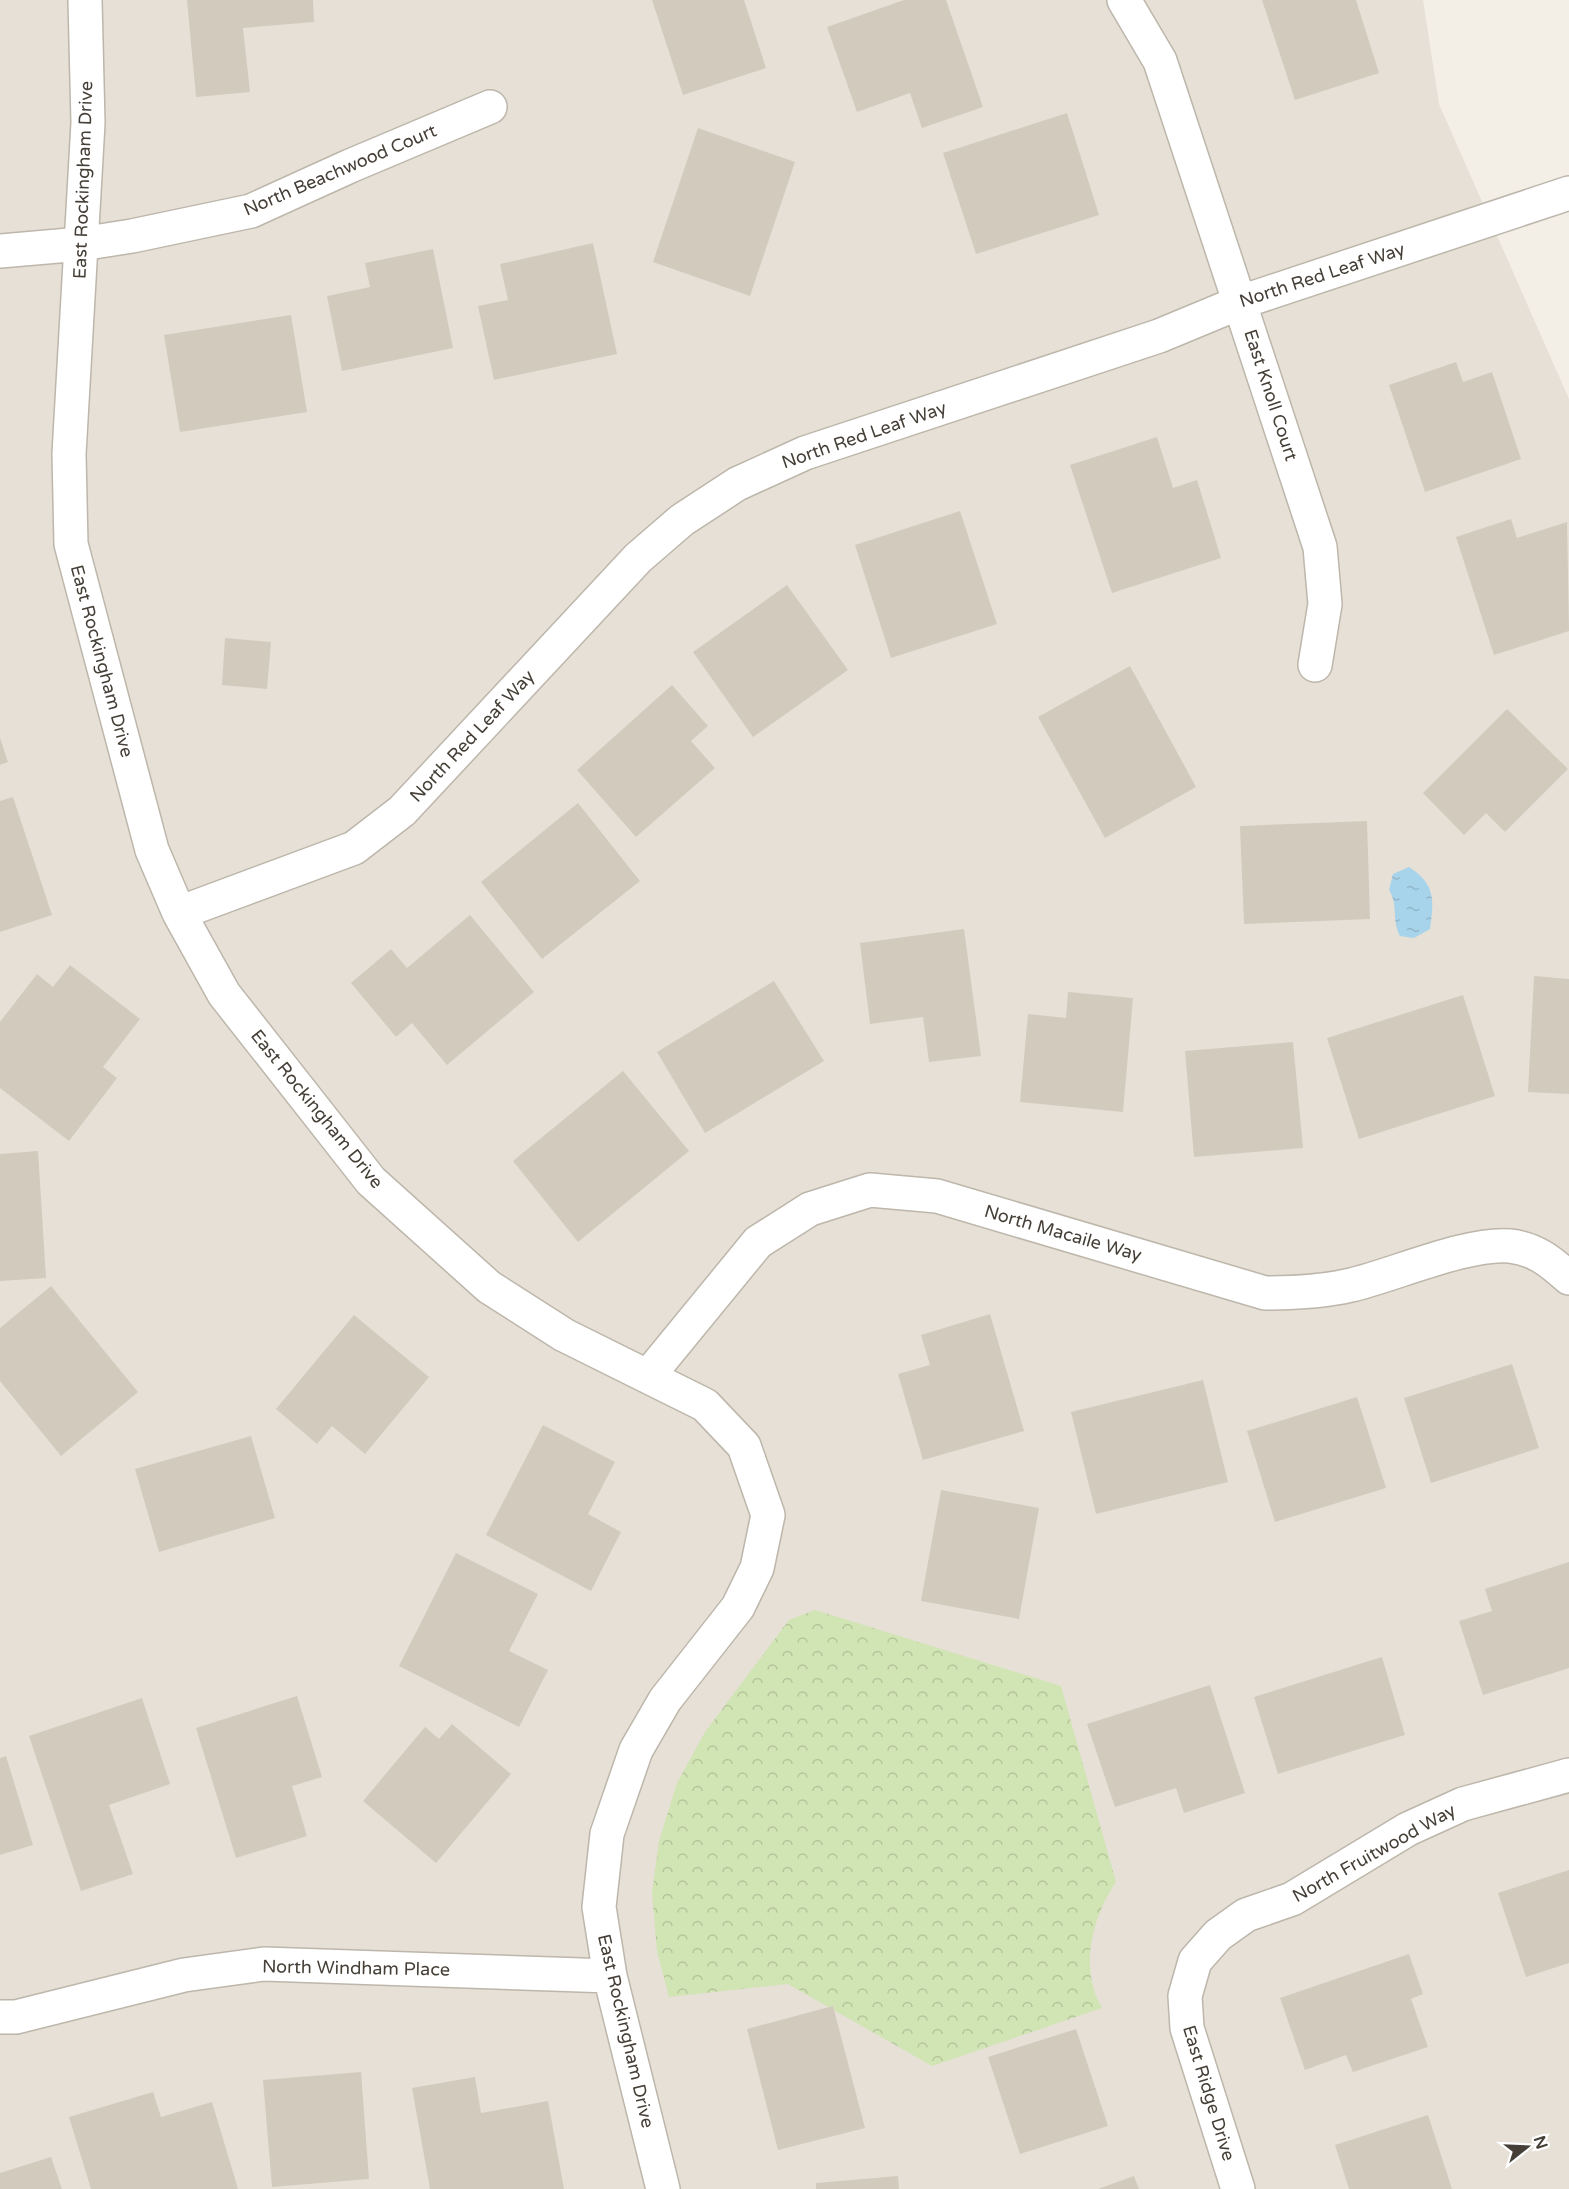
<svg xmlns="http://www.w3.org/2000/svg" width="1569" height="2189" font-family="'Varela Round',sans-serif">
  <defs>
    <pattern id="park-crowns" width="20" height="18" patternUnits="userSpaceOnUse" patternTransform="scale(1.5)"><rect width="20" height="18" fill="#d1e4b3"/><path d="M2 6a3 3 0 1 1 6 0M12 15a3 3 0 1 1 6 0" fill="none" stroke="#b5c59b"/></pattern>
    <pattern id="water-ripples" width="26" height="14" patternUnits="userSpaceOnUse" patternTransform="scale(1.5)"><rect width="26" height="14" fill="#a7d3eb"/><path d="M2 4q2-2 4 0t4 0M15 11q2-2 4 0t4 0" fill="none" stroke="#91b6ca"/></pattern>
  </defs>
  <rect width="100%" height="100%" fill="#f3efe7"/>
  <!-- residential -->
  <path fill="#e6e0d6" d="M0,0H1423L1439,104L1569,399V2189H0Z"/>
  <!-- park -->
  <path fill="url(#park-crowns)" d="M815,1610L1061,1686L1116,1882C1092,1917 1079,1969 1102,2008L932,2066L788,1984L669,1997L657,1951L652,1893L659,1841L677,1783L705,1732L789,1620Z"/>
  <!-- water -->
  <path fill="url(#water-ripples)" d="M1409,867C1436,884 1434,901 1430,929L1414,938L1400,936C1391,918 1399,907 1389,890L1393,874Z"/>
  <!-- building -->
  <path fill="#d3cabe" d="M187,0H313L314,22L243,28L250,92L196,97Z
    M652,0H744L766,68L683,95Z
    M904,0H946L983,107L922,128L910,93L857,112L827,27Z
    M1262,0H1356L1379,73L1295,100Z
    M1067,113L1099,215L976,254L943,153Z
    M698,128L795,162L750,296L653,262Z
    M593,243L617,354L494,380L478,306L508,300L500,264Z
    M433,249L453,348L342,371L327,296L370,287L365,263Z
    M291,315L307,412L180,432L164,335Z
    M1456,362L1463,382L1492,372L1521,459L1425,492L1389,385Z
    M1157,437L1173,488L1197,480L1221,558L1112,593L1070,465Z
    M960,511L997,624L891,658L855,545Z
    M1511,519L1517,538L1567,522L1569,631L1494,655L1456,537Z
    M787,585L848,670L753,737L693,652Z
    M225,638L271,642L267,689L222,685Z
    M1130,666L1196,787L1105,838L1038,717Z
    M672,685L708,726L691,741L715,768L636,837L577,770Z
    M1507,709L1568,769L1505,832L1486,813L1464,835L1423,793Z
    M0,738L8,762L0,765Z
    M13,797L52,915L0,932V801Z
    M578,803L640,881L542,959L481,882Z
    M1367,821L1370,919L1244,924L1240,826Z
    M470,915L534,992L447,1065L412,1023L396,1037L351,983L391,949L407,968Z
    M964,929L981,1056L929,1062L923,1017L870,1024L860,943Z
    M70,965L140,1019L103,1067L117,1078L69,1141L0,1088V1022L37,974L53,987Z
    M1534,976L1569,979V1094L1528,1092Z
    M774,981L824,1061L705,1133L657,1052Z
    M1068,992L1133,998L1123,1112L1020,1102L1028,1014L1066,1018Z
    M1463,995L1495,1096L1359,1139L1327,1038Z
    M1293,1042L1303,1148L1194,1157L1185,1051Z
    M623,1071L689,1151L578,1242L513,1161Z
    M38,1151L46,1278L0,1281V1154Z
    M51,1286L138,1392L61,1456L0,1381V1328Z
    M990,1314L1024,1431L923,1460L898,1374L930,1365L921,1335Z
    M354,1315L429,1377L365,1454L332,1426L317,1444L276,1409Z
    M1512,1364L1539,1448L1431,1483L1404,1398Z
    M1203,1380L1228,1482L1096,1514L1071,1412Z
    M1357,1397L1386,1488L1275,1522L1247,1431Z
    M543,1425L615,1462L588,1514L621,1532L591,1591L486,1535Z
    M251,1436L275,1518L159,1552L135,1469Z
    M941,1490L1039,1508L1019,1619L921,1601Z
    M456,1553L538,1594L509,1651L548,1670L519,1727L399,1666Z
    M1569,1562V1668L1483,1695L1459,1621L1492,1611L1485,1589Z
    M1382,1657L1405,1735L1278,1774L1254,1697Z
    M1210,1685L1245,1793L1184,1813L1176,1788L1115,1807L1087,1724Z
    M297,1696L322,1777L292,1786L307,1836L236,1858L196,1728Z
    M142,1698L170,1784L109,1805L133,1874L81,1891L29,1736Z
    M452,1724L511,1774L436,1863L363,1801L425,1727L439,1739Z
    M6,1756L33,1845L0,1855V1758Z
    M1569,1870V1963L1526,1977L1498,1893Z
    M1409,1954L1423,1994L1411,1999L1428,2047L1353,2072L1346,2055L1305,2070L1280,1998Z
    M833,2006L865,2128L778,2150L747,2029Z
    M1076,2029L1108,2126L1020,2154L988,2057Z
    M361,2072L369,2179L272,2187L263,2080Z
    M475,2077L481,2113L548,2101L564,2189H430L412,2088Z
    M153,2092L161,2117L212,2102L238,2189H91L69,2117Z
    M1428,2115L1452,2189H1349L1335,2145Z
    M51,2157L62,2189H0V2173Z
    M898,2176L899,2189H816V2183Z
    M1134,2176L1139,2189H1098Z"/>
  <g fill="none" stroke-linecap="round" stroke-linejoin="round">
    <defs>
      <path id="street" d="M85,0L88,123L69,454L71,544L152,850L179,913L224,994L371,1181L489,1287L564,1335L705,1405L744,1446L768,1515L757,1568L738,1607L665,1700L636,1750L607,1834L599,1907L610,1976L663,2189
        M1124,0L1160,61L1320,547L1325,604L1315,665
        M0,251L81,244L132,236L251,211L350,166L490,107
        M179,913L354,848L402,811L638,558L682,520L737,484L805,453L1159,336L1241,302L1569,193
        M649,1375L758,1242L810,1209L870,1190L937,1196L1265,1293C1294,1293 1322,1292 1351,1285C1394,1275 1468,1242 1510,1246C1536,1249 1551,1262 1569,1278
        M0,2017H16L184,1975L264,1964L610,1976
        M1238,2189L1187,2028L1185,1996L1195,1961L1218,1935L1246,1915L1292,1899L1408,1829L1463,1804L1569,1775"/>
    </defs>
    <!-- street casing -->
    <use href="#street" stroke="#bdb6ab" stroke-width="36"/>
    <!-- street -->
    <use href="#street" stroke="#fff" stroke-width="33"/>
  </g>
  <g text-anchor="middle" stroke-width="4.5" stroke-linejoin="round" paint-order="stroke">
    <!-- street labels -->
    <g font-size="18" fill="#453f37" stroke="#fff">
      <text transform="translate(340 170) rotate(-23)" y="6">North Beachwood Court</text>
      <text transform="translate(83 180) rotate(-88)" y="6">East Rockingham Drive</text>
      <text transform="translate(1322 275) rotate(-18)" y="6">North Red Leaf Way</text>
      <text transform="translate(1271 395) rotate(72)" y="6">East Knoll Court</text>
      <text transform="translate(864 435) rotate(-19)" y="6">North Red Leaf Way</text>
      <text transform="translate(102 661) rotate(75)" y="6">East Rockingham Drive</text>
      <text transform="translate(472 736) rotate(-47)" y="6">North Red Leaf Way</text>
      <text transform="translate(317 1109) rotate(51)" y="6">East Rockingham Drive</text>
      <text transform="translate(1063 1233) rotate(16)" y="6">North Macaile Way</text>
      <text transform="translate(1374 1853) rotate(-29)" y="6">North Fruitwood Way</text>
      <text transform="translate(356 1968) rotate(1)" y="6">North Windham Place</text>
      <text transform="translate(626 2031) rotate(77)" y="6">East Rockingham Drive</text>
      <text transform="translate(1209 2093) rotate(73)" y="6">East Ridge Drive</text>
    </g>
  </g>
  <!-- north arrow -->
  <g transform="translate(1527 2147) rotate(72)" stroke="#ffffff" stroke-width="4.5" paint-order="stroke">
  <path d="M0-4.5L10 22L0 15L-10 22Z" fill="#453f37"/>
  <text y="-9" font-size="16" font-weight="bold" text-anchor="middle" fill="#453f37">N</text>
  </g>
</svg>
